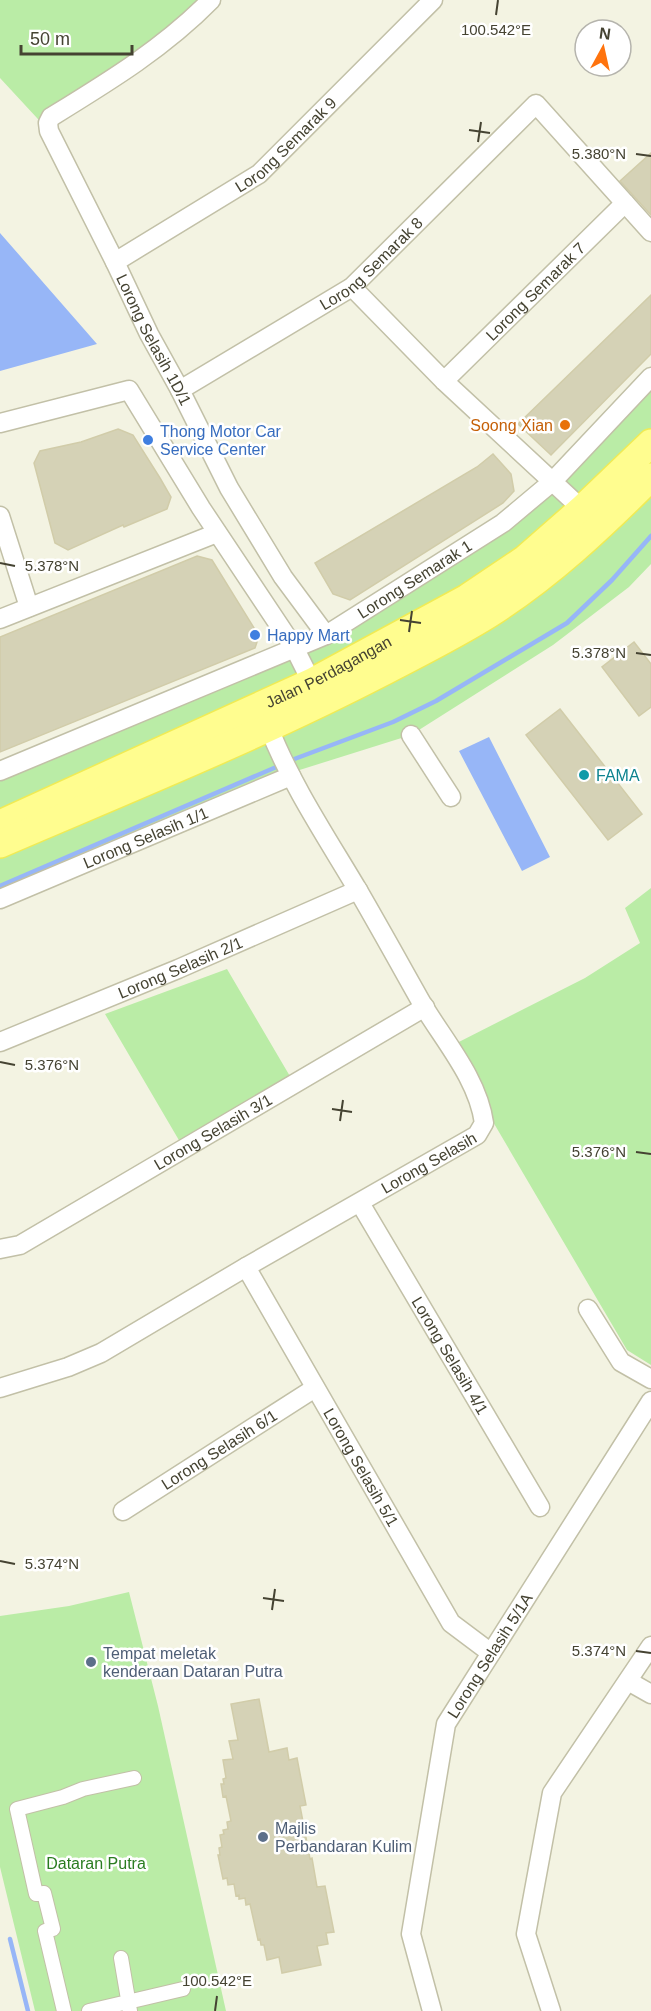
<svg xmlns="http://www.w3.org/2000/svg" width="651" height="2011" font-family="Arial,sans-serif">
  <rect width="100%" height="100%" fill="#f3f3e2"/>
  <!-- green -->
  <path fill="#baeca6" d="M0,0H211L51,117L49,131L0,78Z
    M651,377V443L525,559L0,824V771L295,649L504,523Z
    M651,477V564L629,587L553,645L411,735L290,773L0,899V844L269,728Z
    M651,888V1365L627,1350L449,1047L585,978L640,943L625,908Z
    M227,969L291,1078L180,1142L105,1014Z
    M129,1592L158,1706L226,2011H35L0,1867V1616L69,1606Z"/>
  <!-- water -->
  <path fill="#97b6f7" d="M0,233L97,344L0,371Z
    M489,737L550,857L522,871L459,751Z"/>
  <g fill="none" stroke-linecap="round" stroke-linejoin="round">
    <!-- stream -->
    <path stroke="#97b6f7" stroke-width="4.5" d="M289,761L393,722L436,701L567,623L612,580L651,536
      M0,886L281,765
      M10,1939L28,2011"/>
  </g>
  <!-- building -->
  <path fill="#d5d2b6" stroke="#d1cca9" stroke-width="1.5" d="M651,153V215L620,181Z
    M651,295V354L551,455L518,424Z
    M118,429L133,435L160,478L171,497L167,509L124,527L123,525L68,550L55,543L34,463L40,451L81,442Z
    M493,454L511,474L514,491L503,503L350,600L333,594L315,563L477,467Z
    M197,556L212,560L259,636L255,648L0,752V637Z
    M634,642L651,664V707L639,716L602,667Z
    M560,709L642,814L608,840L526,735Z
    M259,1699L269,1752L287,1748L289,1760L297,1758L306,1805L300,1806L310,1859L312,1858L317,1887L325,1886L334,1932L326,1933L328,1944L317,1946L321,1965L282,1973L279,1957L267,1960L264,1945H261L260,1939L258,1940L250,1904L246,1905L245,1898L239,1899V1895L236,1896L234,1884L228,1885L227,1878L223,1879L218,1855H220L219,1848L222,1847L220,1835L224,1834L223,1830L228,1829L227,1822L231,1821L226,1796L223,1797L221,1784H224L223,1779L226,1778L223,1760L233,1759L229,1741L238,1740L231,1704Z"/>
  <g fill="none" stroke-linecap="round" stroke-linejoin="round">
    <defs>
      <path id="pedestrian" d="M121,1958L130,2011
        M64,2011L45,1931L53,1929L44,1893L36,1894L17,1809L63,1797L83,1789L134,1778
        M89,2011L183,1989"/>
      <g id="minor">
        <path id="s1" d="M211,0C164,48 108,82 51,117L48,123L49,131L115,262L149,334L180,390L229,488L283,577L326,635"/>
        <path id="s2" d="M115,262L259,174L433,0"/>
        <path d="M352,287L444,381L582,509"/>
        <path id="s3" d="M444,381L625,203"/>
        <path id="s4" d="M180,390L352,287L536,104L651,232"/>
        <path d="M0,423L129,390L201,508L295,649L316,691"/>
        <path d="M0,516L29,607"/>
        <path d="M0,619L217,533"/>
        <path d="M411,735L451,797"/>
        <path id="s5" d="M0,771L326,635L503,523L552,482L651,377"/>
        <path id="s6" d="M0,899L291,776"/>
        <path id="s7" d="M0,1042L178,969L358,890"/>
        <path id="s8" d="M360,1203L540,1507"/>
        <path id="s9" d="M0,1249L20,1245L425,1007"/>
        <path id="s10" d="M246,1267L451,1623L491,1653"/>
        <path d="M588,1309L621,1362L651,1379"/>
        <path id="s11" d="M0,1388L68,1367L101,1353L246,1267L477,1135L484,1123C478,1080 446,1043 424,1007C402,968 381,930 359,892C327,838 292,786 269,728"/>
        <path id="s12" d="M123,1511L315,1388"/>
        <path d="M628,1681L651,1694"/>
        <path id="s13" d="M432,2011L411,1934L446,1724L651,1401"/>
        <path d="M551,2011L526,1934L552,1793L651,1646"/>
      </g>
      <g id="primary">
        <path id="s14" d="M0,824L312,682L467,598L525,559L582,509L651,443"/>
        <path d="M0,844C128,789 257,737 381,673C417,654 454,636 489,614C549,576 601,527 651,477"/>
      </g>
    </defs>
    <!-- pedestrian casing -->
    <use href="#pedestrian" stroke="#c2c0a7" stroke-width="16"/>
    <!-- minor casing -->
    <use href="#minor" stroke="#c2c0a7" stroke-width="21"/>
    <!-- primary casing -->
    <use href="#primary" stroke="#f0eb54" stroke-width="30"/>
    <!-- pedestrian -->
    <use href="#pedestrian" stroke="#fff" stroke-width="14"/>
    <!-- minor -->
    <use href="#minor" stroke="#fff" stroke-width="18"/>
    <!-- primary -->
    <use href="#primary" stroke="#fffd8f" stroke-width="27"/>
  </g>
  <!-- ticks -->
  <path fill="none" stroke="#454332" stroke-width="2" d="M496,15L498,0M469,130L490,133M478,142L481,122M636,154L651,156M0,563L15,566M400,620L421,623M409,632L412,611M636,653L651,655M0,1062L15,1065M332,1109L352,1112M340,1121L343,1100M636,1152L651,1154M0,1561L15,1564M263,1598L284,1601M272,1610L275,1589M636,1651L651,1653M215,2011L217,1996"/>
  <!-- markers -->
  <circle fill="#e8710a" stroke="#fff" stroke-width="2" cx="565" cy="425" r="6"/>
  <g fill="#3f7fe0" stroke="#fff" stroke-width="2">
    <circle cx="148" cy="440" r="6"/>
    <circle cx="255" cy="635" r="6"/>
  </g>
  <circle fill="#0f9aa8" stroke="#fff" stroke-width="2" cx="584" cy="775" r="6"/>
  <g fill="#5c6f8a" stroke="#fff" stroke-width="2">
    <circle cx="91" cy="1662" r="6"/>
    <circle cx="263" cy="1837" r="6"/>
  </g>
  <g text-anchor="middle" stroke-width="5" stroke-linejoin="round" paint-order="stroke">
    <!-- street labels -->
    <g font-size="16" fill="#454332" stroke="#fff">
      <text dy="6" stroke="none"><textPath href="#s2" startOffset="208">Lorong Semarak 9</textPath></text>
      <text dy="6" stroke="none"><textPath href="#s4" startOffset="230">Lorong Semarak 8</textPath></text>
      <text dy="6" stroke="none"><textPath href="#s3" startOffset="128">Lorong Semarak 7</textPath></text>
      <text dy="6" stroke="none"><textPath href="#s1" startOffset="447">Lorong Selasih 1D/1</textPath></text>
      <text dy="6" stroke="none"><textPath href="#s5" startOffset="458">Lorong Semarak 1</textPath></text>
      <text dy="6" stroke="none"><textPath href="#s14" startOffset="362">Jalan Perdagangan</textPath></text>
      <text dy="6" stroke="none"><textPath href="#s6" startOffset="158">Lorong Selasih 1/1</textPath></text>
      <text dy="6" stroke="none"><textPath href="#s7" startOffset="195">Lorong Selasih 2/1</textPath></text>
      <text dy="6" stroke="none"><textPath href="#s9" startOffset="244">Lorong Selasih 3/1</textPath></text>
      <text dy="6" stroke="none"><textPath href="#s11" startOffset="486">Lorong Selasih</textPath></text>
      <text dy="6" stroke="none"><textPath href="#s8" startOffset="177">Lorong Selasih 4/1</textPath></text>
      <text dy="6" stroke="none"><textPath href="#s12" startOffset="114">Lorong Selasih 6/1</textPath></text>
      <text dy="6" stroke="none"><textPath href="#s10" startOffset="231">Lorong Selasih 5/1</textPath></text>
      <text dy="6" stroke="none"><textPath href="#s13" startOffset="374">Lorong Selasih 5/1A</textPath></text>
    </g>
    <!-- food labels -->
    <g font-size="16" fill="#c56008" stroke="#fff" text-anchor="end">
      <text x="553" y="431">Soong Xian</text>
    </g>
    <!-- shop labels -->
    <g font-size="16" fill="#366cbe" stroke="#fff" text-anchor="start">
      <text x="160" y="437">Thong Motor Car<tspan x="160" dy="18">Service Center</tspan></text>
      <text x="267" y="641">Happy Mart</text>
    </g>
    <!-- culture labels -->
    <g font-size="16" fill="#0d838f" stroke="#fff" text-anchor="start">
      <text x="596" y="781">FAMA</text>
    </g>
    <!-- service labels -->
    <g font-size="16" fill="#4e5e75" stroke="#fff" text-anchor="start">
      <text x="103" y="1659">Tempat meletak<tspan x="103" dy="18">kenderaan Dataran Putra</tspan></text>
      <text x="275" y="1834">Majlis<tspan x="275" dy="18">Perbandaran Kulim</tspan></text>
    </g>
    <!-- park labels -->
    <g font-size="16" fill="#2a7c20" stroke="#fff">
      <text x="96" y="1869">Dataran Putra</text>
    </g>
  </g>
  <g font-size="15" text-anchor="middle" fill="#454332" stroke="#fff" stroke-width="5" stroke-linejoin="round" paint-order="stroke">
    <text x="496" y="35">100.542°E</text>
    <text x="599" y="159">5.380°N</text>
    <text x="52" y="571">5.378°N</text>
    <text x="599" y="658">5.378°N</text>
    <text x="52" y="1070">5.376°N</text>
    <text x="599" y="1157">5.376°N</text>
    <text x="52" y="1569">5.374°N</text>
    <text x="599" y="1656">5.374°N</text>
    <text x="217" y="1986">100.542°E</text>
  </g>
  <!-- north arrow -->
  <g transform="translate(603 48) rotate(8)"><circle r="28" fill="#ffffff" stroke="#b5b4ad" stroke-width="1.5"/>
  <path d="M0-4.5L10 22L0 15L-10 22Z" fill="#ff730d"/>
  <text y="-9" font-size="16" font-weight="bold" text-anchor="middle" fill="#454332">N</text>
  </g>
  <!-- scale -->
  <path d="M21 45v9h111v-9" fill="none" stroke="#454332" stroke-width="3"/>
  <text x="30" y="45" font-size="18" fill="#454332" stroke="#ffffff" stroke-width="4.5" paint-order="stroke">50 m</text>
</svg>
